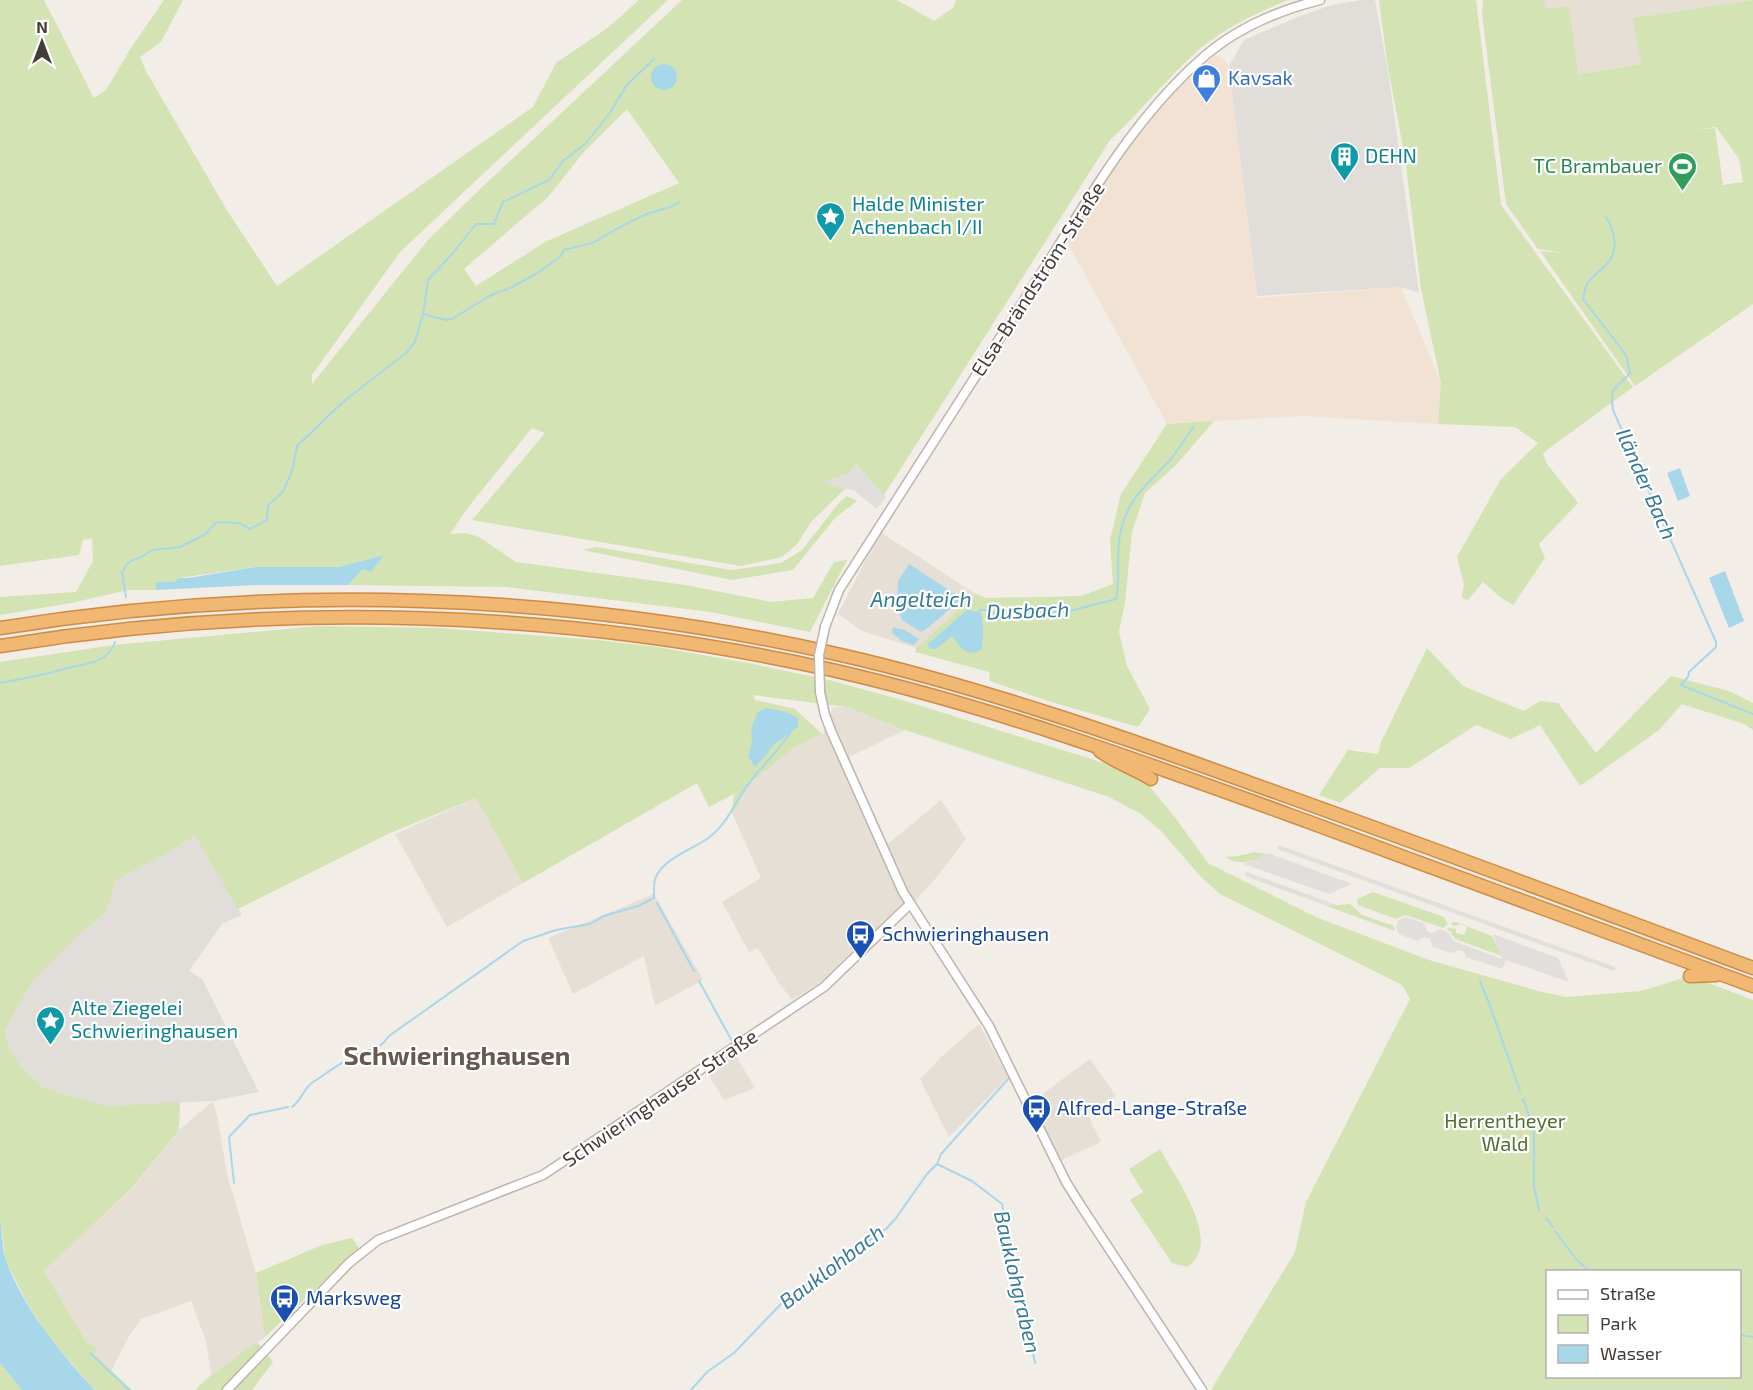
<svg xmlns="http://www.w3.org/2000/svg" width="1753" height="1390" font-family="'Exo 2',sans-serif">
  <rect width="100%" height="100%" fill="#f2ede7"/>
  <!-- residential -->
  <path fill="#e5dfd6" d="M1544,0H1753L1634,18L1641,64L1577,74L1569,8H1546Z
    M880,532L976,594L916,648L862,631L838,614Z
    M833,707H847L905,730L849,757L888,844L941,800L966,839L935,879L915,901L899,907L822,981L792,1000L779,983L758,948L749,952L722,902L761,878L732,813L750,783L795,747L824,733Z
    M476,798L523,883L447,927L395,834Z
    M654,894L703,980L655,1006L644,956L573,994L548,938Z
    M979,1024L1008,1077L949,1137L920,1079L941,1057Z
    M735,1054L755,1088L724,1100L706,1071Z
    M1090,1059L1116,1096L1087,1113L1101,1142L1060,1161L1033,1101Z
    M213,1101L217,1116L227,1174L256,1273L265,1337L211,1375L206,1341L191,1301L141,1319L129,1336L111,1371L95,1355L97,1347L87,1343L44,1271L131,1190L179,1130Z"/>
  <!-- commercial -->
  <path fill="#f2e2d4" d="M1215,55L1224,59L1229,66L1257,298L1401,287L1441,383L1438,424L1302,416L1167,424L1067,242L1132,142L1156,108Z"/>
  <!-- industrial -->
  <path fill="#e1ddd9" d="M1362,0H1375L1389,78L1419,293L1401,287L1257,296L1229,66L1244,40L1300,16L1332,5Z
    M195,836L242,915L222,924L189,971L202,979L259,1092L213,1101L108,1106L44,1088L22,1067L10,1050L4,1032L31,983L79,935L106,912L116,880L166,854Z"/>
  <!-- green -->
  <path fill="#d3e3b3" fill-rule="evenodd" d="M0,0H44L94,98L106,90L131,48L164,0H183L161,42L140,57L146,71L228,212L277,286L533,107L556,63L609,27L639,0H668L400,252L312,375V384L428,240L478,191L682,0H897L934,21L953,8L956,0H1288C1254,14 1220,30 1193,55C1164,82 1139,113 1110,140L882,498L850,484L811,522L797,544L782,557L741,566L472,520L545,433L532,428L466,510L450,534L466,533L479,537L516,562L685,585L771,602L813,598L834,562L847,560L810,632L711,612L506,587L348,585L363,569L371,572L383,555L338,567H255L179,578L173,582L156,583V590H128L71,603L0,615V597L76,592L93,561L92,538L83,540L79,555L0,566ZM627,109L679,183L545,242L476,286L464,269L548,197L583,153Z
    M1379,0H1476L1501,205L1633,387L1548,449L1543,454L1547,464L1578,503L1539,544L1545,558L1513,605L1500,597L1483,582L1468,600L1462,598L1464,584L1457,557L1501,479L1538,443L1515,427L1438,424L1441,383L1421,289L1405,158L1387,62Z
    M1483,0H1544L1546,8L1569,7L1578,74L1641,64L1633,18L1753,0V304L1635,386L1540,251L1565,253L1538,249L1506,204L1482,14ZM1716,127L1739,159L1743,182L1723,185L1715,128L1690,131Z
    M1214,421L1176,465L1145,493L1132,532L1125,602L1119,632L1127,666L1150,709L1138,727L1048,701L990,681L989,672L915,652L916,648L976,594L987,598L1081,596L1113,584L1110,540L1121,494L1167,424Z
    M847,496L857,501L835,518L793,570L732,580L582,550L596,547L731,570L781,563L802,550L839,503Z
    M319,626L439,628L597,640L657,647L753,664L829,680L899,699L1104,763L1149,786L1171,812L1208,863L1318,918L1429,960L1538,991L1566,997L1641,991L1690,976L1753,1000V1390H1211L1295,1252L1306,1202L1410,999L1402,985L1220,894L1200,876L1162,832L1141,814L1109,797L905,730L847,707L753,695L755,700L795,709L822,734L795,747L750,783L732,813L734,794L709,807L697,783L523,883L476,798L390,833L238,909L195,836L166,854L116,880L106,912L79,935L31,983L4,1032L10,1050L22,1067L44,1088L107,1106L180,1102L179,1130L131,1189L44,1271L87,1343L97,1347L95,1355L132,1390H95L48,1336L25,1299L6,1261L0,1217V662L114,645ZM1548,1272H1740V1376H1548Z
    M1427,648L1463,686L1524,711L1540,701L1558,703L1596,753L1671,676L1729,691L1753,703V730L1744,724L1682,704L1659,730L1580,786L1540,725L1511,739L1476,725L1409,768H1380L1340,803L1319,795L1348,750L1378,754L1381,742Z
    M1254,852L1266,854C1251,862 1240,866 1225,857L1238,856Z
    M1373,892L1444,917L1448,924L1443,928L1405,915L1396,919L1358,905L1357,899Z
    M1350,904L1362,915L1394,926L1395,931L1327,906Z
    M1452,922H1456L1492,936L1502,956L1455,939L1450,931L1447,930L1448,928L1456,929V933L1464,935L1467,927L1459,924L1457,926L1451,925Z
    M1160,1149C1174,1176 1225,1243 1187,1267L1172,1263L1130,1200L1143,1192L1129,1169Z
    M352,1238L359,1248L265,1337L256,1273L322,1245Z
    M257,1342L273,1362L252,1390H195L211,1375Z
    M0,1363L22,1390H0Z"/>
  <!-- parking -->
  <path fill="#e1dedc" d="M856,463L886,497L877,509L853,490L834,487L824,481L849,473Z
    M1279,845L1455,909L1615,967L1614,971L1453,913L1277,849Z
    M1268,853L1352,884L1329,894L1244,864Z
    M1247,872L1339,906H1327L1245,876Z
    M1405,917L1424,923L1427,931L1432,933L1440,929L1449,933L1454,941L1502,959L1493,934L1558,958L1569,982L1506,960L1502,969L1466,957L1464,952L1459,950L1451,953L1433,947L1430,939L1425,937L1417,941L1399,934L1396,927L1398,920Z"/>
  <!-- water -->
  <path fill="#a9d7ea" d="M651 77a13 13 0 1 1 26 0a13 13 0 1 1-26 0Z
    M1680,468L1690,496L1678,501L1667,473Z
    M384,555L371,572L363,569L348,585H256L156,590V582H173L179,578H188L255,567H338Z
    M909,564L958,596V602C949,609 929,629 921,632L902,620L897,605L898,581Z
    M1725,571L1744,621L1729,628L1709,578Z
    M967,610L981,613C984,624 983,637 982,649C967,659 960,647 952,636L936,649H931L928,647L929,643Z
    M893,627L905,630L919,639L914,645L902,641L892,633Z
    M767,708L789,713L798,718V727L773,745L767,754L755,767L748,756L752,743L751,728L758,712Z
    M0,1217C2,1231 2,1249 7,1263C26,1312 60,1352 95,1390H22L0,1363Z"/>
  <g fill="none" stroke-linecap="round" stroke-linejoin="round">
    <!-- stream -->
    <path stroke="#a9d7ea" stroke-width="2" d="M1606,217C1615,232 1620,251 1606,265C1601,270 1594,275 1589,281C1585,286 1585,292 1583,299L1623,351L1627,358L1630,373C1616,389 1609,386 1613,410L1716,642V647L1689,672L1688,677L1681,685L1753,714
      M423,314L446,320L452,319L491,295L510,288L536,274L561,256L564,250C574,247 587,246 596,241C613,231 631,220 650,213C660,209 670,209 680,202
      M126,597L122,572L128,563L135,559L140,558L152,550L180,547L204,535L217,522L239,523L250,529L267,520L268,505L283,492L292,471L297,446L343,402L406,353L415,342L423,314L428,280L453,253L476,224H494L503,202L549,180L563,161L586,143L610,113L626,86L654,59
      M977,613L980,610H987L991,613L1066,612L1116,599C1121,576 1115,553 1121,530C1129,497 1148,484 1170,460C1179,449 1186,437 1194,426
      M0,683C21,679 43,675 64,669C76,665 93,665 104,657C109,653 113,648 115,642
      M654,886C654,862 691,850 707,839C729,824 737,796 754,777C766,761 782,748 791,731
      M657,903L694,971
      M699,981L732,1041
      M1480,981L1489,1003L1520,1091
      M1523,1099L1534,1129V1186L1539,1210
      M292,1107C302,1100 303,1089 313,1082C324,1075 346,1059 357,1054C375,1047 376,1053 389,1036L523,941L556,930L590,924L604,916L638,906L654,898V888
      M937,1164L972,1181L1002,1204L1035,1363
      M234,1183L229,1137L250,1115L288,1107
      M1546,1218L1553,1227
      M1555,1231L1576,1259L1590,1272
      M1740,1335L1753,1337
      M90,1353L129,1390
      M691,1390L707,1372L734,1353L780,1305L798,1290L831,1270L841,1260L886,1229L896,1218L927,1174L937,1164L941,1154L1009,1078"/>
    <defs>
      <path id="minor" d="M825,627L839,590C905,487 971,383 1037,280C1086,203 1131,122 1199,61C1233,30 1276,11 1320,0
        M820,692L825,715L831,731L903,892L989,1026L1066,1182L1081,1206L1202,1390
        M227,1390L349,1263L378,1240L543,1175L824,987L910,904"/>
      <path id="highway" d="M0,628C280,583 565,592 841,655C989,689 1132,740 1275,792C1435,849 1594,909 1753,968
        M0,646C277,601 558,609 832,670C995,707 1152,765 1309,822C1457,877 1605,931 1753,986
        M1100,751C1116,763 1134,768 1151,779
        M1690,976L1716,975"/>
    </defs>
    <!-- minor casing -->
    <use href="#minor" stroke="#bdb4ab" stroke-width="11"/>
    <!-- highway casing -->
    <use href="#highway" stroke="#cf8b44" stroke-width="15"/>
    <!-- minor -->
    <use href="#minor" stroke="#fff" stroke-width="8"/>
    <!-- highway -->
    <use href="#highway" stroke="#f1b873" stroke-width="12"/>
    <defs>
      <path id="minor-bridge" d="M820,692L819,655L825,627"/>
    </defs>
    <!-- minor-bridge casing -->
    <use href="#minor-bridge" stroke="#bdb4ab" stroke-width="11" stroke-linecap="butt"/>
    <!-- minor-bridge -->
    <use href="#minor-bridge" stroke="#fff" stroke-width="8"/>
  </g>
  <!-- icons -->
  <defs>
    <symbol id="shop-pin" viewBox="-11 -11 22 30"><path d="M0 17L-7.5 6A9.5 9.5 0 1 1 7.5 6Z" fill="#3f7fe0" stroke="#fff"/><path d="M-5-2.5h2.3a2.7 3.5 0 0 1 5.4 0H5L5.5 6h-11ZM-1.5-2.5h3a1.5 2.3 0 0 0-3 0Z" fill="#fff"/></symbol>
    <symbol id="building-pin" viewBox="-11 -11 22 30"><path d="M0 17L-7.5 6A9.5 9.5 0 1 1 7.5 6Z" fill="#0f9aa8" stroke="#fff"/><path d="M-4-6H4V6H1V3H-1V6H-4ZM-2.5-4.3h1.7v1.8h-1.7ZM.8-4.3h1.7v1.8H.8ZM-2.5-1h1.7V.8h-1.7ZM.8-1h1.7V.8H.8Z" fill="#fff"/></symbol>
    <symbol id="stadium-pin" viewBox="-11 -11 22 30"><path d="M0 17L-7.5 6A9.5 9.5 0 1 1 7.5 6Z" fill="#2e9e5b" stroke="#fff"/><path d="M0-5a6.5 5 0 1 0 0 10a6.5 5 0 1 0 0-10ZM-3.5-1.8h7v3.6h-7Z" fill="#fff"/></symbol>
    <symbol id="sight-pin" viewBox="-11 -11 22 30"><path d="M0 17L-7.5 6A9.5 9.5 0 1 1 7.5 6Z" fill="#0f9aa8" stroke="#fff"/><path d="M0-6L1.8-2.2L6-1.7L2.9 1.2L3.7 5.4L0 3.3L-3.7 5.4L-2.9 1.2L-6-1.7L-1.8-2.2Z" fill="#fff"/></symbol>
    <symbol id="bus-pin" viewBox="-11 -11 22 30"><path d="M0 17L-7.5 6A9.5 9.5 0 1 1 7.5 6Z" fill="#1a4fb4" stroke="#fff"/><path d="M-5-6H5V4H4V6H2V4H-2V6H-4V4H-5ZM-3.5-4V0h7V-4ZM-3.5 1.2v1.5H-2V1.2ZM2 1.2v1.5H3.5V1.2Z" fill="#fff"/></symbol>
  </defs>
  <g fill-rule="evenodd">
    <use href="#shop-pin" x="1190" y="62" width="33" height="45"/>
    <use href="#building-pin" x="1328" y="140" width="33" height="45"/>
    <use href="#stadium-pin" x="1666" y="150" width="33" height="45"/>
    <use href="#sight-pin" x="814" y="200" width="33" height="45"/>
    <use href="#bus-pin" x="844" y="918" width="33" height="45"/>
    <use href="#sight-pin" x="34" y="1004" width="33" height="45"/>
    <use href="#bus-pin" x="1020" y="1092" width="33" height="45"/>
    <use href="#bus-pin" x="268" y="1282" width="33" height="45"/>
  </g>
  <g text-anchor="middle" stroke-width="4.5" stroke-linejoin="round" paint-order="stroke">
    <!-- shop labels -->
    <g font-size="20" fill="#366cbe" stroke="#fff" text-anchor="start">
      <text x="1228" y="85">Kavsak</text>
    </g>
    <!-- culture labels -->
    <g font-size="20" fill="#0d838f" stroke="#fff" text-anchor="start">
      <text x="1365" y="163">DEHN</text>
      <text x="852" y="211">Halde Minister<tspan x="852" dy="23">Achenbach I/II</tspan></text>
      <text x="71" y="1015">Alte Ziegelei<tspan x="71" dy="23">Schwieringhausen</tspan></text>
    </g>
    <!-- leisure labels -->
    <g font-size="20" fill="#27864d" stroke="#fff" text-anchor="end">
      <text x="1662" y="173">TC Brambauer</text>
    </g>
    <!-- street labels -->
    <g font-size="20" fill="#443d37" stroke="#fff">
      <text transform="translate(1038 279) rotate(-57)" y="7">Elsa-Brändström-Straße</text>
      <text transform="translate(660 1098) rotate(-34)" y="7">Schwieringhauser Straße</text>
    </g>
    <!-- transit labels -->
    <g font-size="20" fill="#164399" stroke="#fff" text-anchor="start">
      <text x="882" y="941">Schwieringhausen</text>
      <text x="1057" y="1115">Alfred-Lange-Straße</text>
      <text x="306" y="1305">Marksweg</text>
    </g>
    <!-- park labels -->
    <g font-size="20" fill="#50712f" stroke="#fff">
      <text x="1505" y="1128">Herrentheyer<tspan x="1505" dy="23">Wald</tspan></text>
    </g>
    <!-- water labels -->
    <g font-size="21" font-style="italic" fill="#357a98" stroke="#fff">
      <text transform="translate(1646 484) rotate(66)" y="7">Iländer Bach</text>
      <text x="921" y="607">Angelteich</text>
      <text transform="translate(1028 611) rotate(-2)" y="7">Dusbach</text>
      <text transform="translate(832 1267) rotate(-37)" y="7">Bauklohbach</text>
      <text transform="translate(1017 1282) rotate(77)" y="7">Bauklohgraben</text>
    </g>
    <!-- district labels -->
    <g font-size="26" font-weight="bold" fill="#665a4f" stroke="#fff">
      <text x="457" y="1065">Schwieringhausen</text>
    </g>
  </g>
  <!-- legend -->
  <rect x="1546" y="1270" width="195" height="108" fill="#ffffff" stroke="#b4b1af" stroke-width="1.5"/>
  <rect x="1558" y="1290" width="30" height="9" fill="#ffffff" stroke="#b4b1af" stroke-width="1.5"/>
  <text x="1600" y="1300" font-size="18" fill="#443d37">Straße</text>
  <rect x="1558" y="1315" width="30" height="18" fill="#d3e3b3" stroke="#b4b1af" stroke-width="1.5"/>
  <text x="1600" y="1330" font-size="18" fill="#443d37">Park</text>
  <rect x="1558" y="1345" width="30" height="18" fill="#a9d7ea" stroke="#b4b1af" stroke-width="1.5"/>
  <text x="1600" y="1360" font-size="18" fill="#443d37">Wasser</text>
  <!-- north arrow -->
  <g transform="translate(42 42)" stroke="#ffffff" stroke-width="4.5" paint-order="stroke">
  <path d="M0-4.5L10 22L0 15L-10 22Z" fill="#443d37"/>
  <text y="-9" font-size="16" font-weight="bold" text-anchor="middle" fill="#443d37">N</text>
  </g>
</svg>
